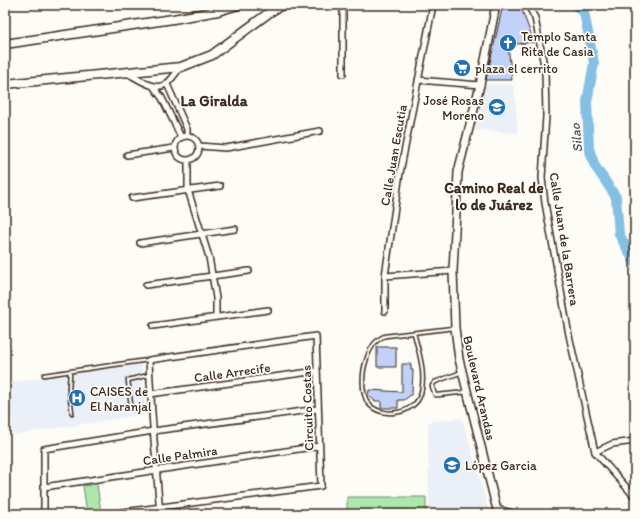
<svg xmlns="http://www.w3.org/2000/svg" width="640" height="519" font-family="Itim,sans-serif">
  <rect width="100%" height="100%" fill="#fdfcf7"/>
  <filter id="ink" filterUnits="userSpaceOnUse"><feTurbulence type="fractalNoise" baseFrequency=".025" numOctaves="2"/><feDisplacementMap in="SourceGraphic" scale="8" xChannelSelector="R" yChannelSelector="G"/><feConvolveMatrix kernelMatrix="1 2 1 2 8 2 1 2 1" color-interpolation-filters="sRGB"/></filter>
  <g filter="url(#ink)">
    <!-- built -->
    <path fill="#ebeff7" d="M483,84L514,85L518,133L475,130Z
      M141,363L146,414L13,435L7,383Z
      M462,418L490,514H429L428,422Z"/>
    <!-- green -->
    <path fill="#ace7ad" stroke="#748866" d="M97,484L101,513L87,514L83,486Z
      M347,497H426V514H347Z"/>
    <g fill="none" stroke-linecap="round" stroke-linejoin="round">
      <!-- river -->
      <path stroke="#84c0e3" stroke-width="10" d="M575,5L584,12L594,63L587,102L589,149L595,166L616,197L619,234L635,263"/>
    </g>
    <!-- building -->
    <path fill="#c1d1f8" stroke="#3b2a1e" d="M503,5H520L534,42L508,45L512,80H486Z
      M377,347H396V367H377Z
      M402,364H411V370H413L412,394L404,400H398V408H381V401H375L368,395L369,390L402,392Z"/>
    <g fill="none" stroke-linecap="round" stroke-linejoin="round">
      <defs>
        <path id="lane" d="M414,333C419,352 426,374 421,393C416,414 381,420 368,403C361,393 362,372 366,361C369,350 374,340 385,336L454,328
          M70,372L69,389L72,413
          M462,372L435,382L432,386L435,395H438L467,392
          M44,375L148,360
          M149,375L128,380L131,406L135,409L151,408"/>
        <path id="street" d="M343,5V74
          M528,5L535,18L545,71L546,116L542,178L545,203L569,335L595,452
          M127,73C137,78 155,92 166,84C172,80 176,72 181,67
          M418,80L480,85
          M167,84L187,129V135
          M153,86L162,98L181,137
          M175 148a12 12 0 1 1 24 0a12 12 0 1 1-24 0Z
          M199,146L226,148L320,131
          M127,155L174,148
          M188,160V190L209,257L216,298V317
          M132,198L220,186
          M140,243L235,229
          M385,276L453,271
          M146,285L249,271
          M385,311V276L400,173L433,5
          M153,326L268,310
          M150,394L317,371
          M595,452L635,497
          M595,452L612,444L635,441
          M44,487L319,446
          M497,509L517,514
          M44,514V449L153,431L318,409
          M108,514L321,486L316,336L149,360C151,412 156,463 160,514"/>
        <path id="secondary" d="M496,5L480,85L458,172L453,271L455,328L459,359L498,514"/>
        <path id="primary" d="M5,44L173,19L218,11L238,5
          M5,84L181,67L212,55L270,12L282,5"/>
      </defs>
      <!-- lane casing -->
      <use href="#lane" stroke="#3b2a1e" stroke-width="5.5"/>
      <!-- street casing -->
      <use href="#street" stroke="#3b2a1e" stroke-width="8"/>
      <!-- secondary casing -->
      <use href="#secondary" stroke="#3b2a1e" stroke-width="10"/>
      <!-- primary casing -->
      <use href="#primary" stroke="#3b2a1e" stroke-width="11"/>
      <!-- lane -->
      <use href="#lane" stroke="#fdfcf7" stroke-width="2.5"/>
      <!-- street -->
      <use href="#street" stroke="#fdfcf7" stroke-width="5"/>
      <!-- secondary -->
      <use href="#secondary" stroke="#fdfcf7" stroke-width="7"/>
      <!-- primary -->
      <use href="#primary" stroke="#fdfcf7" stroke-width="8"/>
    </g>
  </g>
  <!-- icons -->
  <defs>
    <symbol id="church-disc" viewBox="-11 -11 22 22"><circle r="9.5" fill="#1f6fb2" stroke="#fdfcf7"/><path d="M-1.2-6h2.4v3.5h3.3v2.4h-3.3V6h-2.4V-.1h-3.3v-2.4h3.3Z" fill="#fff"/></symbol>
    <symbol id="supermarket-disc" viewBox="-11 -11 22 22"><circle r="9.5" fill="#1f6fb2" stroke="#fdfcf7"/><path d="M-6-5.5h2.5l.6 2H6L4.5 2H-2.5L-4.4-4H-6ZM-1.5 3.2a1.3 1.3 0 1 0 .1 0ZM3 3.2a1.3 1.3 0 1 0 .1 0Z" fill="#fff"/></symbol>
    <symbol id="school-disc" viewBox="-11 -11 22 22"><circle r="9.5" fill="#1f6fb2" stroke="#fdfcf7"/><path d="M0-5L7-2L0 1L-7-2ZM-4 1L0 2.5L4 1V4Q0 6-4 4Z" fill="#fff"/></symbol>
    <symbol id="hospital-disc" viewBox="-11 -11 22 22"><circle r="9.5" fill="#1f6fb2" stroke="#fdfcf7"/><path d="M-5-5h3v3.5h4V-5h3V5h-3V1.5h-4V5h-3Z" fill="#fff"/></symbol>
  </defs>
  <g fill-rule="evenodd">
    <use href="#church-disc" x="498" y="33" width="20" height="20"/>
    <use href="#supermarket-disc" x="452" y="58" width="20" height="20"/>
    <use href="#school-disc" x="487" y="97" width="20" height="20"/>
    <use href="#hospital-disc" x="67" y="388" width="20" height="20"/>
    <use href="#school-disc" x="442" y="455" width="20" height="20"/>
  </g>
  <g text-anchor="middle" stroke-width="3.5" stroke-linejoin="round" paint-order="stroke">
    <!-- poi labels -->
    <g font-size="13" fill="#3b2a1e" stroke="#fdfcf7" text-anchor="start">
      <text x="521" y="41">Templo Santa<tspan x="521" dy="15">Rita de Casia</tspan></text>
      <text x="475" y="73">plaza el cerrito</text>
      <text x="484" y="105" text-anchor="end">José Rosas<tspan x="484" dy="15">Moreno</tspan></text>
      <text x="90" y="396">CAISES de<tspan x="90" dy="15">El Naranjal</tspan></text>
      <text x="465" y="470">López Garcia</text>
    </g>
    <!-- street labels -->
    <g font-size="13" fill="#3b2a1e" stroke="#fdfcf7">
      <text transform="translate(393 155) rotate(-80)" y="5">Calle Juan Escutia</text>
      <text transform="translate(565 239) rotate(81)" y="5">Calle Juan de la Barrera</text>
      <text transform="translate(232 372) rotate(-8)" y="5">Calle Arrecife</text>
      <text transform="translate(480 388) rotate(77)" y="5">Boulevard Arandas</text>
      <text transform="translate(307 408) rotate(-92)" y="5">Circuito Costas</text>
      <text transform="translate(180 455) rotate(-8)" y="5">Calle Palmira</text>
    </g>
    <!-- water labels -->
    <g font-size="14" font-style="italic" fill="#515759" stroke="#fdfcf7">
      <text transform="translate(576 138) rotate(-96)" y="5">Silao</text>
    </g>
    <!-- quarter labels -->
    <g font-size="15" font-weight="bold" fill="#3b2a1e" stroke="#fdfcf7">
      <text x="214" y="106">La Giralda</text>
      <text x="494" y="193">Camino Real de<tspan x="494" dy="17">lo de Juárez</tspan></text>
    </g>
  </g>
  <!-- margin -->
  <rect width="640" height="519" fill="none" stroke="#fdfcf7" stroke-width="20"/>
  <rect x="10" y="10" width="620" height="499" fill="none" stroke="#3b2a1e" stroke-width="1.5" filter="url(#ink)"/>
</svg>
